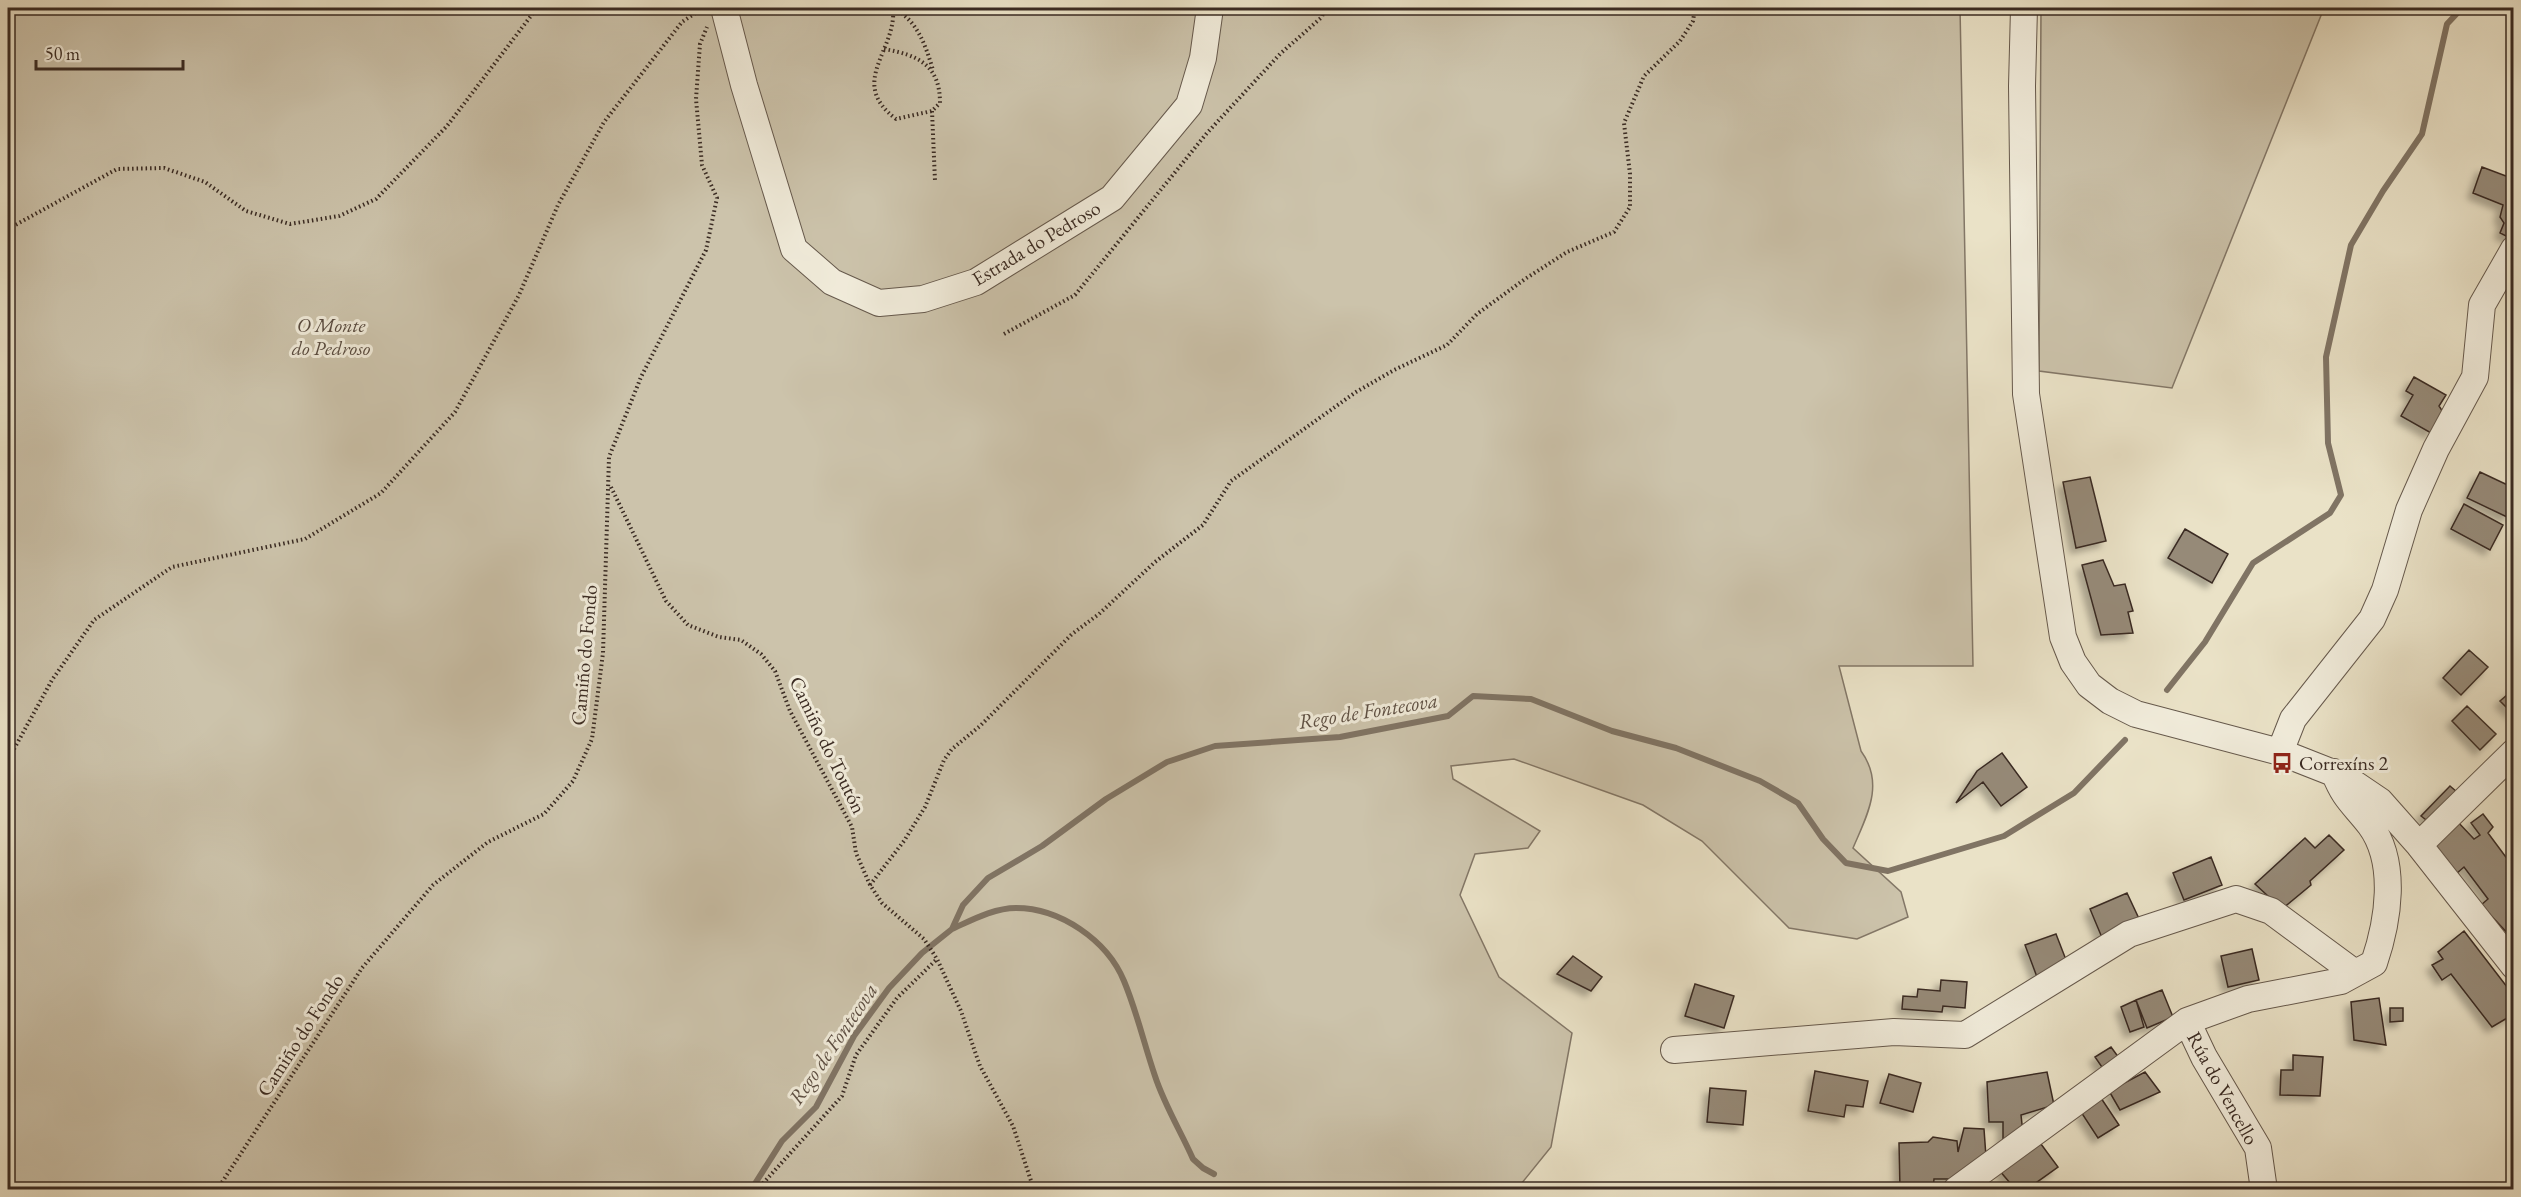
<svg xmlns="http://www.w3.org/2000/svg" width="2521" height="1197" font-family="'EB Garamond',serif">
  <defs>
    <filter id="shadow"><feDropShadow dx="-5.5" dy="5.5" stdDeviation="3" flood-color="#0004"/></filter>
  </defs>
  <rect width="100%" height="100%" fill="#eae2c7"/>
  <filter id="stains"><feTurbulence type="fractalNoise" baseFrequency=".00333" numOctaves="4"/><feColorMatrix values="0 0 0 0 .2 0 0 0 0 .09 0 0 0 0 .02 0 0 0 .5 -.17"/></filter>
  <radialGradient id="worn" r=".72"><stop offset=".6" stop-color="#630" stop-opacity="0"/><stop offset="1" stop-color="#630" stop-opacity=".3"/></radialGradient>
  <!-- green -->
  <path fill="#ccc3ab" stroke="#837767" stroke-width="1.5" d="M8,8H1960L1973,666H1839L1861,751C1885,784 1867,815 1853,848L1901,892L1908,917L1857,939L1789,928L1702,841L1643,805L1514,759L1451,766L1453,779L1540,831L1528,848L1475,854L1460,895L1499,977L1572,1033L1551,1147L1517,1189H8Z
    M2041,8H2324L2172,388L2039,371Z"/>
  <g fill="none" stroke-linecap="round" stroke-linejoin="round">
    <!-- stream -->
    <path stroke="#807464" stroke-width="6" d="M2167,690L2205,642L2253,563L2330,513L2341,495L2328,443L2326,357L2351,245L2383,191L2422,134L2447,24L2462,8
      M952,929C972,920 994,908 1016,908C1060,908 1107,940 1124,981C1137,1012 1144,1044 1155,1076C1164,1104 1181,1132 1193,1159L1203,1168L1214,1174
      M751,1190L782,1141L816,1107L854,1036L889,988L922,953L952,929L963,905L988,878L1042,846L1106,799L1167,762L1215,746L1340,737L1448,716L1473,696L1531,699L1612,731L1676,748L1760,781L1798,803L1823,839L1846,863L1888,871L2004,836L2074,793L2125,740"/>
  </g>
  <!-- building -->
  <path fill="#968a78" stroke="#3a2b23" stroke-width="1.5" filter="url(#shadow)" d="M2482,167L2514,179V240L2500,233L2504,223L2500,217L2503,205L2473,193Z
    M2414,377L2446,395L2439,406L2443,412L2431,433L2401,416L2413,395L2406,391Z
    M2480,472L2514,488V505L2507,517L2467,498Z
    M2090,477L2106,541L2076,548L2063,482Z
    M2464,504L2503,525L2490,550L2451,529Z
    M2185,529L2228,554L2212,583L2168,558Z
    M2103,560L2114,586L2125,584L2133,611L2128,612L2133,633L2101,635L2082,565Z
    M2469,650L2488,667L2461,695L2443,678Z
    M2514,689V715L2500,701Z
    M2467,706L2496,734L2480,750L2452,721Z
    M2002,753L2027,787L2001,806L1983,782L1956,803L1977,771Z
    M2450,786L2464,798L2434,826L2421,816Z
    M2483,814L2493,827L2488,833L2514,868V940L2481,905L2488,899L2464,867L2456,874L2433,844L2457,821L2474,839L2480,835L2471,823Z
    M2329,835L2344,850L2310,881L2311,885L2282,909L2255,884L2305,838L2315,848Z
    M2211,857L2222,885L2184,900L2173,873Z
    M2127,893L2141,923L2103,940L2090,909Z
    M2464,931L2514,996V1014L2492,1027L2451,974L2442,980L2432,965L2443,959L2438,952Z
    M2056,934L2068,965L2037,977L2025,945Z
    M2252,949L2259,980L2228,987L2221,956Z
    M1573,956L1602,977L1591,991L1557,974Z
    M1941,980L1967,982L1965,1008L1943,1006L1942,1012L1902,1009L1903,996L1917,997L1918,989L1940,991Z
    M1695,984L1734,996L1724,1028L1685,1016Z
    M2162,990L2173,1017L2147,1028L2136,1000Z
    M2379,998L2386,1045L2354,1040L2351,1002Z
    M2136,1000L2144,1027L2130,1032L2121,1007Z
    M2390,1008H2403V1021L2390,1022Z
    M2111,1047L2122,1062L2106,1073L2095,1057Z
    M2293,1055L2323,1057L2320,1096L2280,1095L2281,1070H2293Z
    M1815,1071L1868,1081L1863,1107L1846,1105L1844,1117L1808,1111Z
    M2047,1072L2054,1105L2021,1115L2023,1133L2003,1148V1122H1989L1987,1082Z
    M2145,1072L2160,1092L2120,1110L2109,1091Z
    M1889,1074L1921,1083L1913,1112L1880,1103Z
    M1710,1088L1746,1091L1743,1125L1707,1122Z
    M2101,1098L2119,1125L2098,1138L2081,1112Z
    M1964,1128L1984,1129L1986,1157L1955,1179H1934L1933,1190L1900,1189L1899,1143L1928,1142L1933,1137L1957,1141L1958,1152Z
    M2038,1140L2058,1167L2026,1190H2016L1999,1170Z"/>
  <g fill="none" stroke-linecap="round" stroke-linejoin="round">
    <defs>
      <path id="minor" d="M724,8L744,85L794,249L832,282L879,303L923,299L976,282L1112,198L1189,105L1203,58L1210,8
        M2024,8L2022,86L2026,394L2063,637L2073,662L2089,685L2110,701L2136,714L2280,752L2346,778L2380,801L2419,845L2514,966
        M2280,752L2293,719L2372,619L2385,590L2409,510L2436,449L2475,377L2482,305L2514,249
        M2419,845L2514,752
        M2187,1021L2204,1057L2258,1148L2264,1190
        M1674,1050L1894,1032L1965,1035L2129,934L2236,899L2271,911L2355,973
        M1956,1190L2187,1021L2248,999L2341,981L2374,963C2388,922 2398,863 2370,825C2353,803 2345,800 2334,772"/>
    </defs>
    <!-- minor casing -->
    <use href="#minor" stroke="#66594c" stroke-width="28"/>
    <!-- path -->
    <path stroke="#3a2b23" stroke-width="4" stroke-dasharray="1.5 3" stroke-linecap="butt" d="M894,8C918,22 925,44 933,70
      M884,49C918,55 940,65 940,103L932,111L896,119C847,82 897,51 893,8
      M932,111L935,181
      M8,229L117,169L164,168L205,182L246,211L290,224L339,216L376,199L447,126L537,8
      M1004,334L1075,295L1207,133L1280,54L1322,17L1324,8
      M611,487L666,601L688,625L719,637L741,640L761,654L775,671L790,711L852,827L856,853L870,885L882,903L924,939L937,959L961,1011L980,1066L1013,1126L1034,1190
      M8,766L14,749L52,680L94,620L172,567L305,539L381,493L455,412L519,295L558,205L604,122L682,22L703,8
      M870,885L904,841L925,807L944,760L952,749L980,726L1072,634L1099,614L1155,562L1203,525L1231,481L1356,392L1394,370L1447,345L1477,314L1525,279L1567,252L1614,232L1630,207V174L1624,123L1644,76L1680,41L1693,21L1695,8
      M217,1190L362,968L433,885L488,842L544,814L573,781L592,739L603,653L609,457L641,377L706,250L717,198L702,165L696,99L700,44L707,27
      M757,1190L842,1096L856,1055L897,998L937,959"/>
    <!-- minor -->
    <use href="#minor" stroke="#f1ecdb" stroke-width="26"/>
  </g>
  <!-- icons -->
  <defs>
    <symbol id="bus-bare" viewBox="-9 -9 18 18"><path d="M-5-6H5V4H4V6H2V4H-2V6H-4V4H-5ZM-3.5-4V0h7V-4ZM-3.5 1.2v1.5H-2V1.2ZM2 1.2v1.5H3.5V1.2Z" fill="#8f2418" stroke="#f1ecdb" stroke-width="2.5" paint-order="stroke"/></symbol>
  </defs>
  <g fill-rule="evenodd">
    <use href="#bus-bare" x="2267" y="748" width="30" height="30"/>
  </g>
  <g text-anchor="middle" stroke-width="6" stroke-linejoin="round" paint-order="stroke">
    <!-- street labels -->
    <g font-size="20" fill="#3a2b23" stroke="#f1ecdb">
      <text transform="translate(1036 243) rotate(-31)" y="7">Estrada do Pedroso</text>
      <text transform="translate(584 655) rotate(-85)" y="7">Camiño do Fondo</text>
      <text transform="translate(828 745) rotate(64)" y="7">Camiño do Toutón</text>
      <text transform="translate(300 1035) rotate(-57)" y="7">Camiño do Fondo</text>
      <text transform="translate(2223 1088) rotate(61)" y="7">Rúa do Vencello</text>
    </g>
    <!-- park labels -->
    <g font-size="20" font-style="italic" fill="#57493e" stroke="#f1ecdb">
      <text x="331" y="332">O Monte<tspan x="331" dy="23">do Pedroso</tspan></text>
    </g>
    <!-- poi labels -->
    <g font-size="20" fill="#3a2b23" stroke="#f1ecdb" text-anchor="start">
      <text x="2299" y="770">Correxíns 2</text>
    </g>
    <!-- water labels -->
    <g font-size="21" font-style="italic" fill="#5d4f43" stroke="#f1ecdb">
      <text transform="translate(1368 711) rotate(-9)" y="7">Rego de Fontecova</text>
      <text transform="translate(833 1044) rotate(-56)" y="7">Rego de Fontecova</text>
    </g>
  </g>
  <!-- margin -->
  <rect width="2521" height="1197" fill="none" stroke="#eae2c7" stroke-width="30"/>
  <rect x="9" y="9" width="2503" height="1179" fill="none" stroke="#3a2b23" stroke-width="3"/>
  <rect x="15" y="15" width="2491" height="1167" fill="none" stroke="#3a2b23" stroke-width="1.5"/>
  <!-- scale -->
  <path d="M36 60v9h147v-9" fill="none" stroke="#3a2b23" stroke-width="3"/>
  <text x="45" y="60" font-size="18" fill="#3a2b23" stroke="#f1ecdb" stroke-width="4.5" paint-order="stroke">50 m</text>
  <rect width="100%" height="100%" filter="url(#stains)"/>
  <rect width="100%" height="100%" fill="url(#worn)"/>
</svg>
